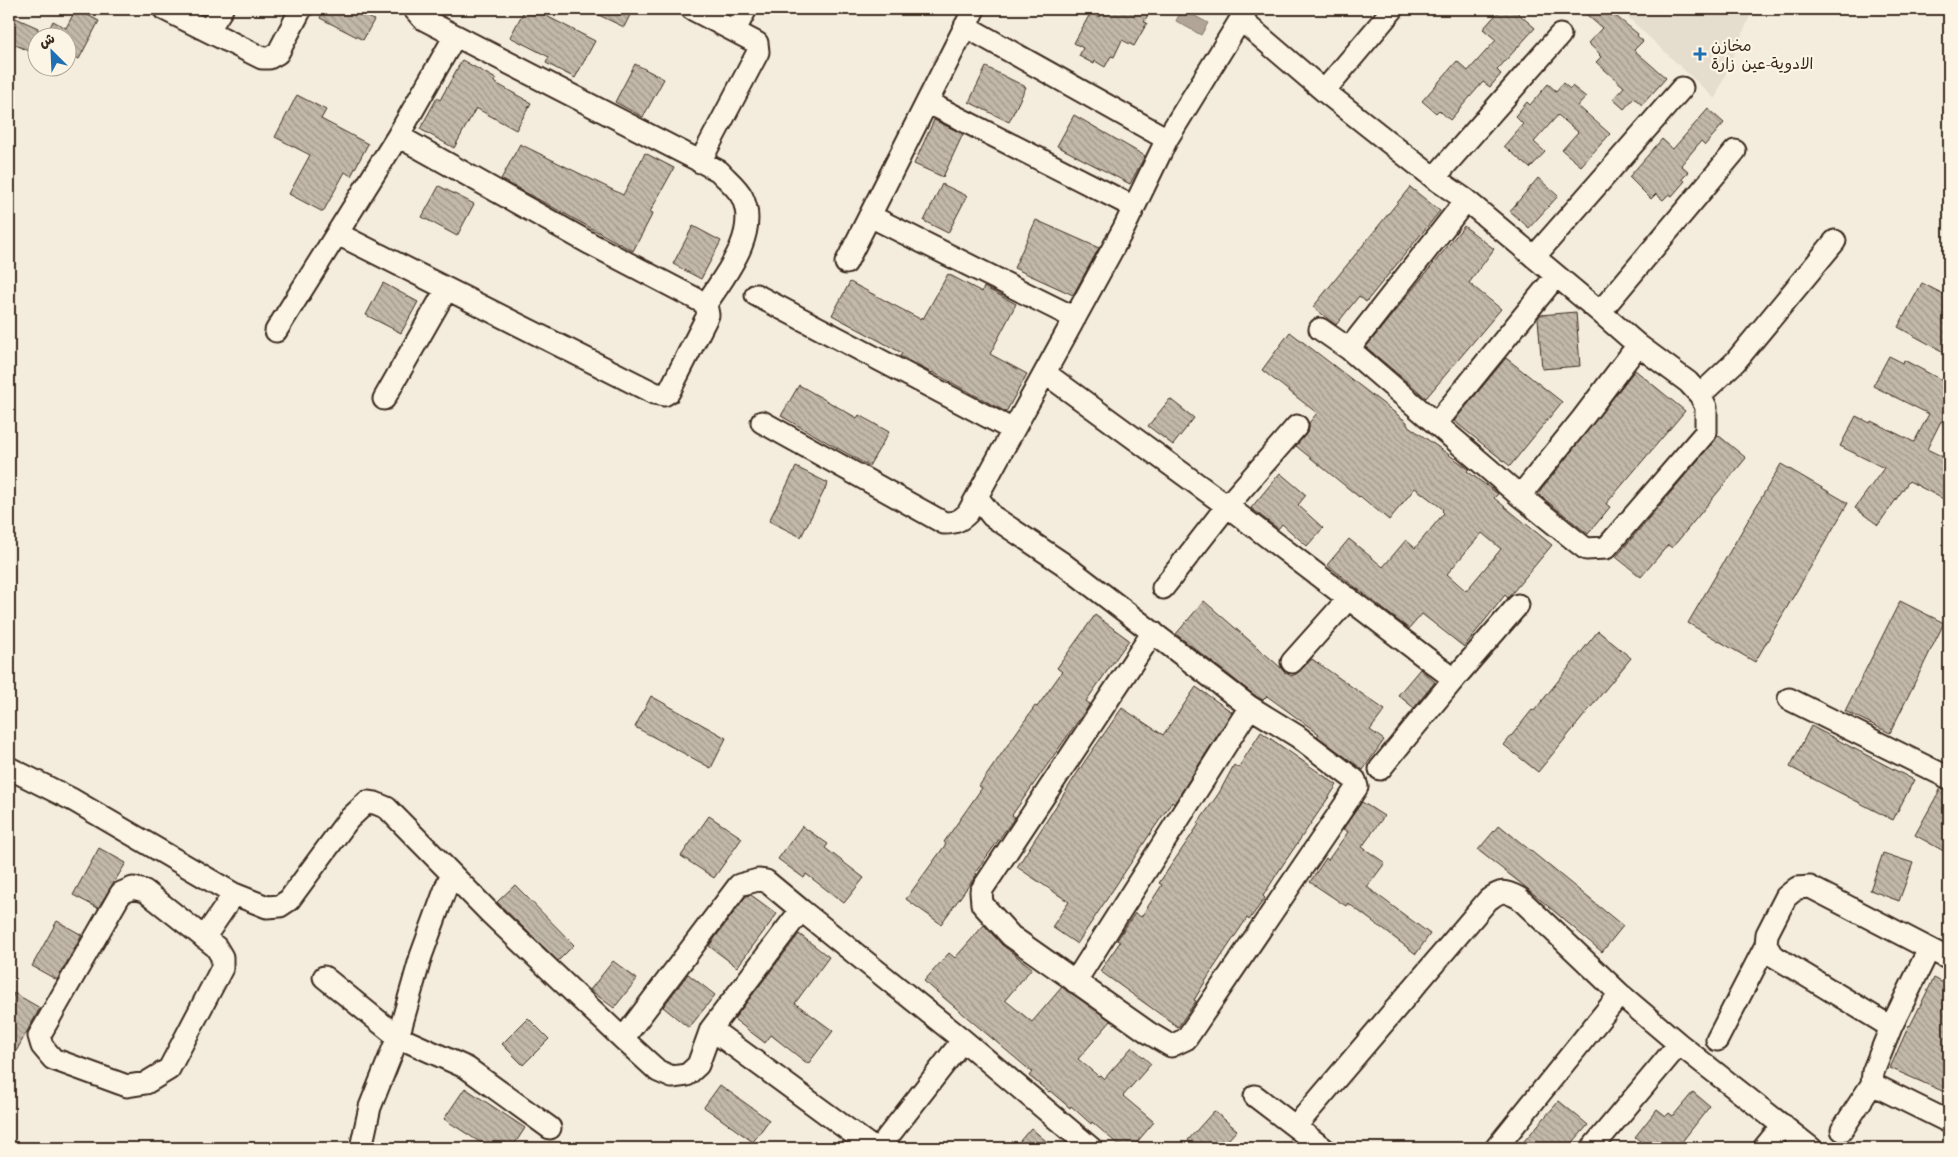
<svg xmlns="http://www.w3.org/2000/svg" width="1958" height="1157" font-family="'Architects Daughter','Playpen Sans Arabic',sans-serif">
  <defs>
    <pattern id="building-back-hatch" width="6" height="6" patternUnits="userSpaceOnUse" patternTransform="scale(1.25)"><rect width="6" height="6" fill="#c3b9aa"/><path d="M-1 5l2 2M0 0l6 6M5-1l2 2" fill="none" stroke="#a0978a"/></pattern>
  </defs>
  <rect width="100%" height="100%" fill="#f4eddd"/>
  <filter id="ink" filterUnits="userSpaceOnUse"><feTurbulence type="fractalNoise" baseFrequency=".02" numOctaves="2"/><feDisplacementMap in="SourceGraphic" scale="10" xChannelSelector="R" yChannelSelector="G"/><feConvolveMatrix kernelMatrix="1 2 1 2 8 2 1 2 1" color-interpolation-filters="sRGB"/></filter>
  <g filter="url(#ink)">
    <!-- built -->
    <path fill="#e5ddce" d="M1619,9H1753L1715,99Z"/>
    <!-- water -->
    <path fill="#b0a596" stroke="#817466" d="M1182,9L1208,23L1201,35L1176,21Z"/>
    <!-- building -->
    <path fill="url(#building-back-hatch)" stroke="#3b2a1e" fill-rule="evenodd" d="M76,9L99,21L79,59L68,54V38H45L53,21L66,28Z
      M324,9H352L374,20L363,40L320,18Z
      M525,9H533L595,41L575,78L546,63L549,57L510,37Z
      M586,9H633L624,27Z
      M1104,9H1151L1144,22L1147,23L1134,46L1122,40L1114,57L1111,56L1105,67L1095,61L1094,64L1079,56L1083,48L1074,43L1091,12L1100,17Z
      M1501,9H1513L1535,28L1497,70L1501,74L1490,87L1483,82L1450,120L1439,110L1436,113L1422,101L1457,61L1468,71L1496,40L1483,29Z
      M1580,9H1607L1638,34L1637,36L1643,41L1634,50L1666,78L1642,105L1634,98L1624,109L1613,99L1624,87L1596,62L1601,57L1599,55L1600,54L1588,43L1602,28Z
      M9,15L38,28V55L9,42Z
      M462,60L496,79L494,82L531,103L516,130L476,108L454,148L420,129L437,98L440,100Z
      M635,64L664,79L643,117L615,102Z
      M986,67L1026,87L1009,122L969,102Z
      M1563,83L1570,89L1572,86L1586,97L1578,106L1610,134L1581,166L1562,150L1578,132L1558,115L1534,142L1545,152L1530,168L1504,146L1523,124L1515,116L1527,102L1530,105L1548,84L1556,91Z
      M297,95L326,110L321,119L368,144L351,176L345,172L323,212L289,194L310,155L275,137Z
      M1708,109L1724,123L1705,145L1701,141L1681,165L1689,172L1682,179L1685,181L1672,196L1669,194L1663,200L1656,194L1651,199L1629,177L1662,139L1673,149Z
      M1074,115L1145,156L1130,184L1057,146Z
      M934,120L963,134L943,177L914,164Z
      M520,144L623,195L645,153L674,168L650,212L653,213L633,251L501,179Z
      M1538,178L1558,196L1529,228L1510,211Z
      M942,184L967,196L948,233L924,221Z
      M439,186L474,204L457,236L422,217Z
      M1410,187L1440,211L1366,302L1359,296L1336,325L1313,307Z
      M1036,220L1099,248L1073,295L1014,268Z
      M693,226L721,241L701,279L673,264Z
      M1464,226L1494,249L1469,283L1501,309L1426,398L1366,347Z
      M948,274L982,292L984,287L1016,304L990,354L1027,374L1006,412L932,372V373L900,356L902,353L832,315L850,282L920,319L921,317L923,319Z
      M383,283L418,302L401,333L366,315Z
      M1922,283L1949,297V355L1898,327Z
      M1576,312L1580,366L1542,369L1538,318L1540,315Z
      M1290,332L1407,422V425L1469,469L1467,471L1498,494L1494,498L1552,545L1508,598L1505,595L1464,647L1422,614L1409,629L1327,565L1349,539L1383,567L1406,540L1415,548L1444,513L1442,511L1443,509L1415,488L1389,520L1360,496L1359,497L1296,446L1306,434L1309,429V423L1317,413L1262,370ZM1482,533L1501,549L1466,591L1447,574Z
      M1889,356L1903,363L1904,360L1949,384V425L1941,421L1927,449L1949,460V502L1909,481L1878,525L1855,508L1884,468L1840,446L1856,416L1870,423L1871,421L1914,442L1929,414L1873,386Z
      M1506,358L1562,402L1510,466L1454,421Z
      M1635,370L1685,411L1606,504L1610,507L1588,534L1538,494Z
      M799,385L857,418L859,415L889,432L869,466L781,416Z
      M1170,399L1194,418L1173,445L1148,426Z
      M1718,435L1746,458L1672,548L1668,545L1641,577L1616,557L1715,440Z
      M1781,464L1848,503L1755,662L1688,623Z
      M796,467L828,483L801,537L769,521Z
      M1280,473L1306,495L1298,505L1323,528L1307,546L1282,524L1278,529L1251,508Z
      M1204,601L1280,667L1284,672L1291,676L1296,674L1312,659L1385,710L1370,730L1384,740L1363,770L1317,736L1319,734L1267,696L1263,700L1257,697L1176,634Z
      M1900,601L1944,623L1890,733L1845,711Z
      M1095,615L1129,640L1086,701L1090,704L1012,815L1015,817L975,873L977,874L941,924L906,899L946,844L944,842L982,788L979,786L1035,706L1037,707L1062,672L1057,668Z
      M1598,631L1631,658L1538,772L1504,745L1532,710L1534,711Z
      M1420,669L1435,682L1414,708L1398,695Z
      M1196,687L1232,712L1174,804L1172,802L1152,831L1077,944L1052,927L1069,902L1017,867L1085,761L1122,708L1163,735Z
      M651,696L726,738L711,768L635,727Z
      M1811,726L1914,780L1893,820L1790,767Z
      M1261,732L1337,785L1282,866L1263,896L1265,898L1249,920L1247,918L1213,969L1194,1000L1196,1001L1178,1027L1100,971L1120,942L1117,940L1135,913L1141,917L1162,885L1159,883L1199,824L1198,823L1219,793L1234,765L1238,768Z
      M1941,788L1949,790V854L1915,835Z
      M1362,802L1384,816L1362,847L1385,863L1367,887L1430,934L1416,954L1348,903L1346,906L1310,882L1326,858L1328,860L1348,832L1343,829Z
      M709,816L742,838L714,878L681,856Z
      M1499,825L1623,926L1602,952L1528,889L1478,850Z
      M802,826L828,844L825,848L864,878L844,903L806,874L804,878L778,859Z
      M99,848L126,863L98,908L73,895Z
      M1883,853L1913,863L1899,901L1870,890Z
      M515,885L574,945L558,961L497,902Z
      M751,895L777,914L737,967L709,946L746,896Z
      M57,921L82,935L57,980L32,966Z
      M984,925L1002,945L1032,968L1005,1000L1032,1022L1062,987L1111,1021L1078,1059L1098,1076L1100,1075L1104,1079L1132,1047L1151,1064L1123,1096L1154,1122L1132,1148H1122L1092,1122L1091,1124L1071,1106L1070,1108L1050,1091L1049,1092L1029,1076L1032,1072L924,981L949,953L955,958Z
      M799,934L829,957L795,1003L833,1031L808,1064L771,1035L765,1043L734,1019Z
      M613,961L637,979L614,1008L590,990Z
      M688,974L715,995L689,1028L663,1007Z
      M1934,978L1949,986V1094L1890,1068L1909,1025L1910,1026Z
      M14,993L40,1008L9,1064V1003Z
      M528,1018L549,1039L523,1065L502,1044Z
      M720,1085L769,1120L753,1142L704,1107Z
      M465,1088L525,1128L512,1148H489L444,1119Z
      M1693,1092L1710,1106L1677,1148H1634L1640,1141L1635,1137L1657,1109L1666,1116L1669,1113L1673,1116Z
      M1559,1101L1588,1125L1568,1148H1518Z
      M1214,1111L1237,1130L1221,1148H1197L1188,1140Z
      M1031,1128L1054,1148H1014Z"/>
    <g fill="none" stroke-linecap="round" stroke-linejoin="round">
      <defs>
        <path id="minor" d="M164,9L262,58H269L278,53L301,9
          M414,9L423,19L719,171C726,179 737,187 742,197C760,233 725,275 706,304
          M692,9L757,43L758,52L700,162
          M1241,20L1324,91L1434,178L1466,200L1600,312L1638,345L1688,382L1700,395L1735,362L1835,241
          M965,26L1167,139
          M735,30L746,9
          M208,31L222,9
          M1324,91L1393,9
          M927,102L1134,207
          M1434,178L1560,35
          M870,216L1075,318
          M338,234L654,393L664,395L669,392L708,315L706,304L591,244L398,136
          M1534,257L1682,88
          M846,263L974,9
          M756,295L1013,430
          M1600,312L1735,151
          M1320,329L1349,349L1520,496L1577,542L1586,549L1606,548L1706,432V407L1700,395
          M276,331L398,136L455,36
          M1349,349L1466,200
          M1045,373L1227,506L1454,679L1380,769
          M384,399L446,290
          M762,422L944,523C955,523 960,521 968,513L1124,228L1167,139L1247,9
          M1436,424L1556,276
          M1520,496L1582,419L1638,345
          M977,497L992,516L1062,563L1250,707L1297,736L1355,780L1357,787L1186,1039L1171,1046L1149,1033L1011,936L982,904L981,891L1153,632
          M1163,588L1227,506L1297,426
          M1292,662L1349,598
          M1454,679L1518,605
          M1789,699L1949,778
          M9,768L73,800L234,894L267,907L280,906L289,900L348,820L367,802L375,803L387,808L491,914L623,1039L658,1071L672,1077L687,1075L698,1065L711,1029L801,910L963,1040L1091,1148
          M133,888L145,891L216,947L222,957V968L169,1069L146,1083L127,1086L53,1059L42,1046L39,1036L121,893Z
          M204,938L234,894
          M324,977L398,1037L467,1068L550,1128
          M1075,982L1250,707
          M1891,1027L1772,955L1766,945L1767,934L1786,897L1797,888L1810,887L1949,959
          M711,1029L873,1148
          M623,1039L739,885L758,880L766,881L801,910
          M1717,1040L1766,945
          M1872,1084L1949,1122
          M1255,1096L1323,1148
          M1296,1126L1488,900C1501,890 1504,890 1519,898L1620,994L1679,1044L1811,1148
          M1842,1130L1872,1084L1873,1072L1891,1027L1929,949
          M361,1148L370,1107L398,1037L421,956L451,874
          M879,1148L963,1040
          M1496,1148L1620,994
          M1592,1148L1679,1044
          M1764,1148L1783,1125"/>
      </defs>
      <!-- minor casing -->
      <use href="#minor" stroke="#3b2a1e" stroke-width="25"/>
      <!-- minor -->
      <use href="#minor" stroke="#fcf5e5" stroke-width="21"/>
    </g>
  </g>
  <!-- markers -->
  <path fill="#1f6fb2" stroke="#fcf5e5" stroke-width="2" d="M1697.5 46.5h5v5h5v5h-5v5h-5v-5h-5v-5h5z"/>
  <g text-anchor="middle" stroke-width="4.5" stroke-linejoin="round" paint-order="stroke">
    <!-- poi labels -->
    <g font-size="16" fill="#3b2a1e" stroke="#fcf5e5" text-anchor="start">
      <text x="1711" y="51">مخازن<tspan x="1711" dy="18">الادوية-عين زارة</tspan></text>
    </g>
  </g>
  <!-- margin -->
  <rect width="1958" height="1157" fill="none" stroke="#fcf5e5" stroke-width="30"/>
  <rect x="15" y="15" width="1928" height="1127" fill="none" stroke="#3b2a1e" stroke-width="2" filter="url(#ink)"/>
  <!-- north arrow -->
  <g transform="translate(52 52) rotate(336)"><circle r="24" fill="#fcf5e5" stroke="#afa495"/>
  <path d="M0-4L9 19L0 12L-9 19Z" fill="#1f6fb2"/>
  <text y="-8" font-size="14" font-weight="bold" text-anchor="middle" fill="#3b2a1e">ش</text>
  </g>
</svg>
